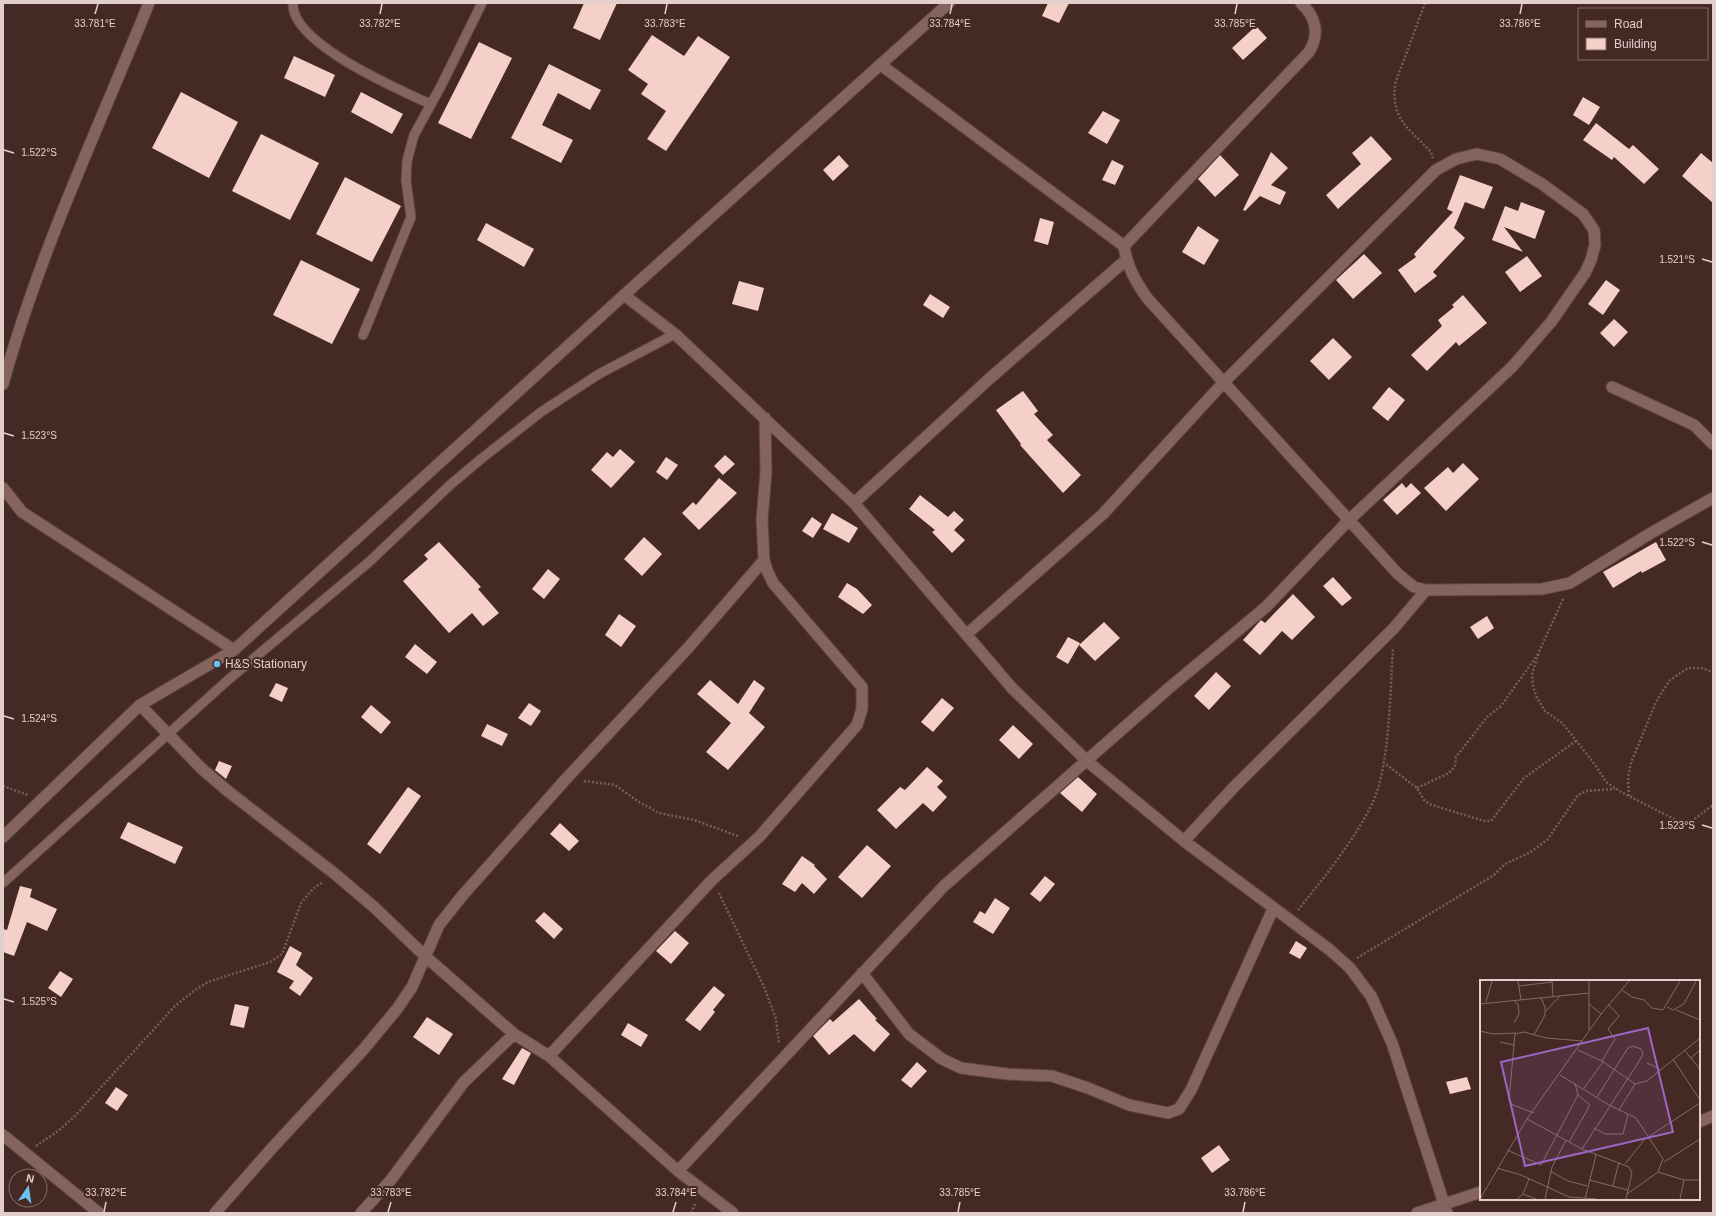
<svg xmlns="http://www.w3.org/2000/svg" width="1716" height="1216" font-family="Helvetica,sans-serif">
  <rect width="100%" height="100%" fill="#452924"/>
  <!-- building -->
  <path fill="#f5d0c9" d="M584,3H617L600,40L573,28Z
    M1048,3H1069L1059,23L1042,16Z
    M1256,26L1267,38L1243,60L1232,48Z
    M652,35L684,56L698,36L730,57L666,151L647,139L666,111L641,94L648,84L628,70Z
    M479,42L512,58L471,139L438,123Z
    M294,56L335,75L325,97L284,78Z
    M549,64L601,90L590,110L558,93L542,125L573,140L561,163L511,138Z
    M181,92L238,122L209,178L152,148Z
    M361,92L403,114L392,134L351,112Z
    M1583,97L1600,107L1589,125L1573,115Z
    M1103,111L1120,120L1107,144L1088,133Z
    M1596,123L1629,149L1633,145L1659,169L1644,184L1614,157L1612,160L1583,140Z
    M261,134L319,163L290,220L232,191Z
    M1371,136L1392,159L1338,209L1326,195L1361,164L1352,153Z
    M1271,152L1288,168L1271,185L1286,192L1280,205L1260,196L1245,211L1243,210Z
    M1701,153L1713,163V203L1682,176Z
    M839,155L849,166L833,181L823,170Z
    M1220,155L1239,175L1215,197L1198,179Z
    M1112,160L1124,166L1115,185L1102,180Z
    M1460,175L1493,187L1484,209L1465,202L1454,228L1465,238L1433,272L1437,276L1415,293L1398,270L1416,257L1414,254L1453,212L1447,209Z
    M345,177L401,206L372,262L316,234Z
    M1521,202L1545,211L1535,239L1504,227L1523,252L1492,240L1505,206L1518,211Z
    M1040,218L1054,222L1048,245L1034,241Z
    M486,223L534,249L524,267L477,240Z
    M1198,226L1219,240L1204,265L1182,252Z
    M1364,254L1382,273L1353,299L1336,280Z
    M1527,256L1542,276L1520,292L1505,272Z
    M301,260L360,289L332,344L273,315Z
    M1606,280L1620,290L1603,315L1588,304Z
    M739,281L764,288L758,311L732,304Z
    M930,294L950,307L943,318L923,305Z
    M1463,295L1487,323L1459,346L1456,342L1427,371L1411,355L1442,326L1438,320L1454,307L1452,305Z
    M1614,319L1628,332L1614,347L1600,333Z
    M1333,338L1352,357L1329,380L1310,361Z
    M1389,387L1405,400L1388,421L1372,408Z
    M1023,391L1038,411L1034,414L1053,435L1047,440L1081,475L1063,493L1020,445L1021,444L996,410Z
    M620,449L635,462L611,488L591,470L607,452L613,457Z
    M725,455L735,464L723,475L714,466Z
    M666,457L678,465L667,480L656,472Z
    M1463,463L1479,479L1446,511L1424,488L1448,467L1453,473Z
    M719,478L737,493L699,530L682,513L693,502L696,505Z
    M1402,483L1406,488L1411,483L1421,493L1397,515L1383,500Z
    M920,495L948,517L954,511L964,520L954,530L965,540L952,553L932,532L935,530L909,509Z
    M832,513L858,528L849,543L823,529Z
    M812,517L822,524L813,538L802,531Z
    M644,537L662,554L642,576L624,559Z
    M439,542L481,587L478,589L499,613L483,626L472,613L449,633L403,581L428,559L424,555Z
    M1656,542L1666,560L1642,573L1641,571L1613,588L1603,572Z
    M548,569L560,579L544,599L532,589Z
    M1333,577L1352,598L1342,606L1323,586Z
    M847,583L857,589L872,605L863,614L838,597Z
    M1293,594L1315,617L1292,640L1282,631L1260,655L1243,640L1261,620L1265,623Z
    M619,614L636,626L621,647L605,635Z
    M1487,616L1494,628L1478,639L1470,627Z
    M1104,622L1120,638L1095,661L1079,645Z
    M1068,637L1080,643L1068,664L1056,657Z
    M415,644L437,662L427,674L405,657Z
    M1216,672L1231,686L1209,710L1194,696Z
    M710,680L738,704L754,680L765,688L749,713L765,727L728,770L706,752L731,723L697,694Z
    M276,683L288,688L282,702L269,696Z
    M942,698L954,708L933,732L921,722Z
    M529,703L541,711L531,726L518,718Z
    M371,705L391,722L381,734L361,717Z
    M487,724L508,734L502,746L481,736Z
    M1013,725L1033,744L1019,759L999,740Z
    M219,761L232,766L226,779L215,770Z
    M927,767L943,781L937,787L947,797L933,812L923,803L896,829L877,810L900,787L905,790Z
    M1078,777L1097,794L1082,812L1060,793Z
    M408,787L421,796L380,854L367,844Z
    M128,822L183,847L175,864L120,838Z
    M560,823L579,841L569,851L550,834Z
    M867,845L891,866L862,898L838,877Z
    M802,856L815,865L814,866L827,879L814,894L802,883L795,892L782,884Z
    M1045,876L1055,884L1040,902L1030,894Z
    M20,886L32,889L30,897L57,909L47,931L27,922L14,956L3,952V929L7,930Z
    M995,898L1010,908L993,934L973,922L980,911L985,914Z
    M544,912L563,929L554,939L535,921Z
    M675,931L689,943L671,964L656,951Z
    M1296,941L1307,948L1300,959L1289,953Z
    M290,946L302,953L296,965L313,978L300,996L289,988L294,981L277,972Z
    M60,971L73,979L61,997L48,988Z
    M714,986L725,995L713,1010L715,1012L700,1031L685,1020Z
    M859,999L877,1019L875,1020L890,1034L874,1052L854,1034L829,1055L813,1036L830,1019L833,1022Z
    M235,1004L249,1007L244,1028L230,1025Z
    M427,1017L453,1034L439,1055L413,1037Z
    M628,1023L648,1035L641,1047L621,1035Z
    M522,1048L531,1053L514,1085L502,1079Z
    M917,1062L927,1071L911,1088L901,1080Z
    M1467,1077L1471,1089L1450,1094L1446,1082Z
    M116,1087L128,1095L117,1111L105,1103Z
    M1219,1145L1230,1160L1212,1173L1201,1158Z"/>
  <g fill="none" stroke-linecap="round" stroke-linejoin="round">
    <defs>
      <path id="service" d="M293,3C290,43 398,89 430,104
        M363,335L411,217L406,180L407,161L414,135L441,86L482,3
        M3,883L228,680L369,562L450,485L481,459L541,412L599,374L675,334"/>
      <path id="minor" d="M881,65L1124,246C1127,267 1136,282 1147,298L1398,574L1414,587L1426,590L1542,589L1570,583L1651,533L1713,498
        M1124,246L1309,52C1320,34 1316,17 1301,3
        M624,295L675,334L854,503L1012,688L1087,761L1184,841L1330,950L1350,968L1371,996L1392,1043L1447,1213
        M3,384C39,253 98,129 149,3
        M1612,387L1694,425L1713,444
        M3,488L22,512L234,650
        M854,503L989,379L1126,260
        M140,705L202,769L229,792L335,874L374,907L426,957L514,1034L549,1056L678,1171L733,1213
        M1184,841L1233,788L1394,628L1426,590
        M862,973L909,1034L942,1059L961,1068L1007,1074L1052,1076L1088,1088L1129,1105L1168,1113L1179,1109L1191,1090L1273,909
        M549,1056L712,880L760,836L857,725L862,709V687L773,583L767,570L764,560L762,520L766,472L765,418
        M1699,1122L1713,1116
        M3,1135L99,1213
        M678,1171L944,886L1169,688L1266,607L1348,521L1512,367L1551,322L1585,273L1591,260L1595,245L1594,230L1583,214L1542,184L1500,159L1477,154L1456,159L1436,170L1224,382L1103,514L967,634
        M215,1213L273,1147L363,1050L397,1009L412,987L439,925L462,896L565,780L688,648L764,560
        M361,1213L390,1181L464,1082L514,1034
        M1417,1213L1481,1192"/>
      <path id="secondary" d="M3,837L140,705L234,650L624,295L949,3"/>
    </defs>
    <!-- service casing -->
    <use href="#service" stroke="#5e4642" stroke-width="11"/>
    <!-- minor casing -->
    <use href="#minor" stroke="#5e4642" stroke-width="13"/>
    <!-- secondary casing -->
    <use href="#secondary" stroke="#5e4642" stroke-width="13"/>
    <!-- path -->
    <path stroke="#775e59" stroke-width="2.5" stroke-dasharray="2 2" stroke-linecap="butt" d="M1425,3L1395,84C1391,120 1409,128 1431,152L1433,158
      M1563,599L1539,652L1532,674L1533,686L1537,698L1545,711L1562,723L1571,734L1596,766L1606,782L1621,792L1682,823H1689L1713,805
      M1383,762L1417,788L1424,800L1429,804L1484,821H1491L1524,778L1576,741
      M584,781L615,785L639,802L659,813L694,820L738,836
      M3,786L28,795
      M1417,788L1449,773L1455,766L1456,757L1487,717L1501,706L1538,654
      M1629,796L1628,777L1631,763L1656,702L1669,681L1688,668H1701L1713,672
      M719,893L764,987L776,1019L779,1043
      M1298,910C1323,879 1356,838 1373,802C1390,764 1390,691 1393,648
      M1357,958L1494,875L1505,864L1529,853L1547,840L1578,795L1586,791L1615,789
      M36,1146L58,1131L74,1117L175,1006L195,990L208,982L270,962L282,954L301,903L314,888L323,882
      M691,1213L696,1202"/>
    <!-- service -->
    <use href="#service" stroke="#85645f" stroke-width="9"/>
    <!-- minor -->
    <use href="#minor" stroke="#85645f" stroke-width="11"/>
    <!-- secondary -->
    <use href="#secondary" stroke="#85645f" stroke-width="11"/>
  </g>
  <!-- ticks -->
  <path fill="none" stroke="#e2cfcb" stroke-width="1.5" d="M95,14L98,4M380,14L382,4M665,14L667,4M950,14L952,4M1235,14L1237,4M1520,14L1522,4M4,150L14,153M1702,259L1712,262M4,433L14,436M1702,542L1712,545M4,716L14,719M1702,825L1712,828M4,999L14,1002M104,1212L106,1202M388,1212L391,1202M673,1212L676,1202M958,1212L960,1202M1243,1212L1245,1202"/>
  <!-- markers -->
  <circle fill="#6ac3f1" stroke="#452924" stroke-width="1.5" cx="217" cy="664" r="4"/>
  <g text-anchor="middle" stroke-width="4" stroke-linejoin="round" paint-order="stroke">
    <!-- poi labels -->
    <g font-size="12" fill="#e2cfcb" stroke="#452924" text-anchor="start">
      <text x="225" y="668">H&amp;S Stationary</text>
    </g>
  </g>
  <!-- overview -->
  <g transform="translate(1480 980)">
    <rect width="220" height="220" fill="#452924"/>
    <path fill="none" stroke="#846b67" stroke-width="1" d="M38,1L41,20M72,1L73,16M39,6L72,2M142,10L152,17L164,20L172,28L183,30L200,1M34,21L38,24L39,34L34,43M6,22L12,1M0,24L109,13M109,24L121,34M187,27L193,30L204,24L216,1M196,30L220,40M66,31L80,16M109,50V1M0,51L13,54L36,53M54,55L65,35V27L61,18M20,62L34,65M98,70L122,81L155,104L167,101L220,58M205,71L219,88L220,93M211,78L220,70M193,79L220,120M122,81L135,59L128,49L139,36L128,24M167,83L180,89M80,95L129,125L156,138L183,179L178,192L147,214M104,108L123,82M139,130L155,104M54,133L33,125L29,120L35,54L44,52L66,58L103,61M47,139L102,169L149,187L152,193L146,219M114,148L125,154H143L148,134M89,162L109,127V124L98,115L95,103M102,169L158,83L163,74L161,69L153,66L148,68L117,117M27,170L61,185L98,115M184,182L220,159M145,184L165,159L220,123M17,188L41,195L89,217L116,219M70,191L88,201L107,206M178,192L204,200H220M109,200L148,210M133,206L139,182M43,214L49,199M0,219L47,139L121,34L149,1M37,219L43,214L56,219M65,219L72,187L86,160M105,219L116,175M200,219L204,200"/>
    <path fill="#9f65c3" fill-opacity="0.15" stroke="#9f65c3" stroke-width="2" d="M168,48L193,152L45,186L21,82Z"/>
    <rect width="220" height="220" fill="none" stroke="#e2cfcb" stroke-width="2"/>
  </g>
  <g font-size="10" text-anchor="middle" fill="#e2cfcb" stroke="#452924" stroke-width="4" stroke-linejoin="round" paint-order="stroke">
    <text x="95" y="27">33.781°E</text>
    <text x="380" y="27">33.782°E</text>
    <text x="665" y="27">33.783°E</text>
    <text x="950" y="27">33.784°E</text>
    <text x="1235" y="27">33.785°E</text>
    <text x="1520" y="27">33.786°E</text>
    <text x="39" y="156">1.522°S</text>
    <text x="1677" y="263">1.521°S</text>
    <text x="39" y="439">1.523°S</text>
    <text x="1677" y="546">1.522°S</text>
    <text x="39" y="722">1.524°S</text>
    <text x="1677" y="829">1.523°S</text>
    <text x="39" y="1005">1.525°S</text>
    <text x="106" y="1196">33.782°E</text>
    <text x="391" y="1196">33.783°E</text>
    <text x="676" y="1196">33.784°E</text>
    <text x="960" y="1196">33.785°E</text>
    <text x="1245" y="1196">33.786°E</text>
  </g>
  <!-- border -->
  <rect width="1716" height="1216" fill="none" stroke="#e2cfcb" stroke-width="8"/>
  <!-- legend -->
  <rect x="1578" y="8" width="130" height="52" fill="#452924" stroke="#846b67"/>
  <rect x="1586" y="21" width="20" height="6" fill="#85645f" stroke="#846b67"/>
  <text x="1614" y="28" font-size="12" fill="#e2cfcb">Road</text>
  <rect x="1586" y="38" width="20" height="12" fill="#f5d0c9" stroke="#846b67"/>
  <text x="1614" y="48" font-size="12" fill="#e2cfcb">Building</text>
  <!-- north arrow -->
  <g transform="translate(28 1188) rotate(13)"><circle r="19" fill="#452924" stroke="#846b67"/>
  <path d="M0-3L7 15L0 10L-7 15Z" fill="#6ac3f1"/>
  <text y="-6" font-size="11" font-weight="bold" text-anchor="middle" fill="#e2cfcb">N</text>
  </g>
</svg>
